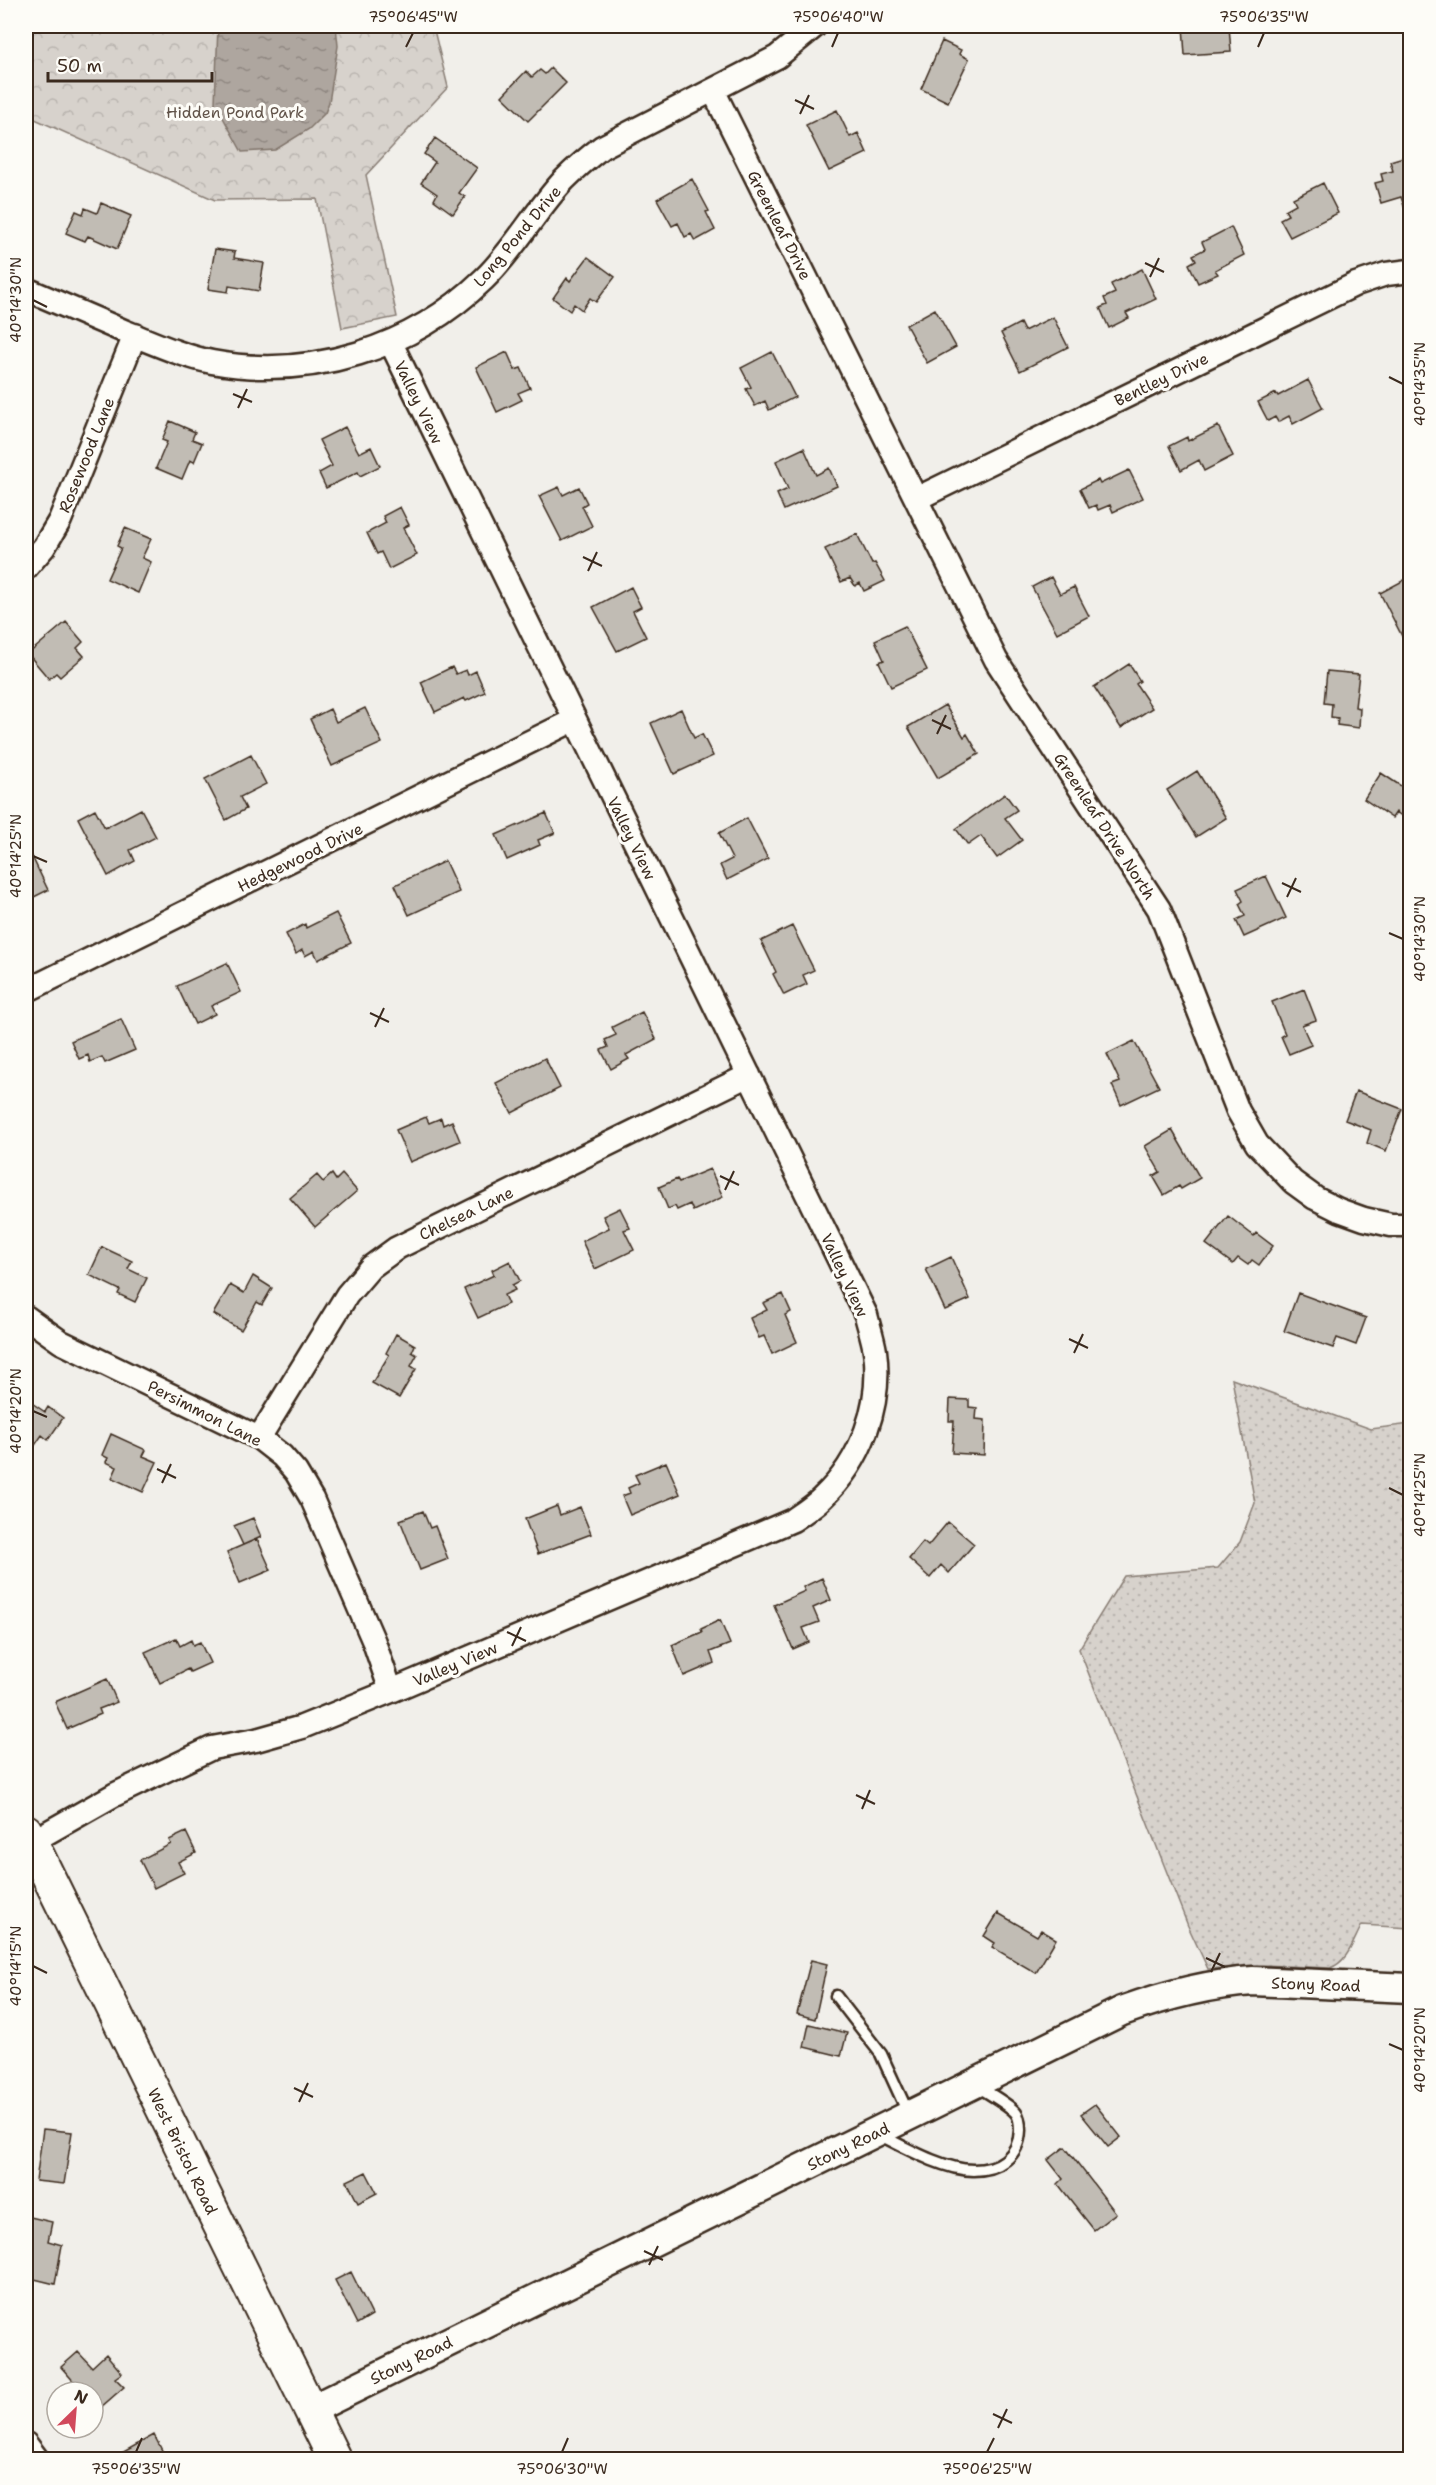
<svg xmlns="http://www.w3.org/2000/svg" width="1436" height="2485" font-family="'Shantell Sans',sans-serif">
  <defs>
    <pattern id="grass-dots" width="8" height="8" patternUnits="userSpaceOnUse" patternTransform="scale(1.5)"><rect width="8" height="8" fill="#d7d2cc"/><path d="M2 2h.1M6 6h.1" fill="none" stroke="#b9b4af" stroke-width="1.8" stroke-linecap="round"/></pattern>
    <pattern id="forest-crowns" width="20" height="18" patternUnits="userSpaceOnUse" patternTransform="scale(1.5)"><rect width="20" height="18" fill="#d7d2cc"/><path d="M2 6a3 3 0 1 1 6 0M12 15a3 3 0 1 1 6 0" fill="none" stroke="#b9b4af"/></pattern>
    <pattern id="water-ripples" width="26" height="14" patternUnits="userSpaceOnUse" patternTransform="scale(1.5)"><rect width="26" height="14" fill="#aea69f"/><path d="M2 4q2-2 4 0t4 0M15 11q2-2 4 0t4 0" fill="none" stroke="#8f8781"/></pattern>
  </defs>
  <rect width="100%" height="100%" fill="#f1efea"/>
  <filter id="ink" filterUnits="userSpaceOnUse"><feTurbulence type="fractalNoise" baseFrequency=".0167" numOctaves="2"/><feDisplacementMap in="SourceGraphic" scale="12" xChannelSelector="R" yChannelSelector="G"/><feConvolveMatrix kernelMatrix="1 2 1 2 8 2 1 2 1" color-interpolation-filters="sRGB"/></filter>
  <g filter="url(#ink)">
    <!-- grass -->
    <path fill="url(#grass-dots)" stroke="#897e75" stroke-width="1.5" d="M1232,1379L1371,1429L1410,1424V1928L1362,1925C1353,1941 1348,1962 1330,1968L1263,1965L1208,1969L1188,1926L1079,1649L1124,1576L1218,1568L1240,1542L1255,1503Z"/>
    <!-- forest -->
    <path fill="url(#forest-crowns)" stroke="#897e75" stroke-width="1.5" d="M26,26H433L448,87L366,175L397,317L342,328L317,199L215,200L26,115Z"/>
    <!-- water -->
    <path fill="url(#water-ripples)" stroke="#80746b" stroke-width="1.5" d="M218,26H336L338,46L329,102L325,113L309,129L275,150L242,152L215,103Z"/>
    <!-- building -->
    <path fill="#c1bcb4" stroke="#3b2a1e" stroke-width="1.5" d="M1183,26H1229L1231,52L1185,55Z
      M942,41L961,50L959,54L969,59L948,102L921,89Z
      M551,68L566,83L528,121L502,96L526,71L532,77L540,70L545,74Z
      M837,110L850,137L858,133L867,153L829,171L806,125Z
      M435,138L477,168L459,193L465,197L453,214L434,200L437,194L421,183L435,162L424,154Z
      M1410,155V215H1407L1401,197L1381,203L1375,183L1383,181L1381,174L1393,171L1390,161Z
      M692,179L709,211L706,212L715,230L695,241L691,234L685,237L678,223L672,226L657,199Z
      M1323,183L1338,213L1290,237L1280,219L1288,215L1285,210L1296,204L1293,198Z
      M101,203L131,216L117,249L88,236L85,241L66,233L76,211L83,214L85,208L97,213Z
      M1231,227L1244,255L1215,270L1218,274L1198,283L1189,264L1196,260L1193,255L1205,249L1202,242Z
      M215,249L235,252L234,258L264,263L259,291L229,286L228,292L208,289Z
      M588,257L615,277L596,302L590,298L582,310L574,304L570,311L553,298L567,278L570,281Z
      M1142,269L1156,299L1126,313L1129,318L1109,328L1100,308L1107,305L1104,298L1115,293L1111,284Z
      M935,309L956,347L927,363L906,325Z
      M1053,317L1068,347L1020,371L1001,333L1020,323L1024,331Z
      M507,352L515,370L521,368L530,388L518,393L522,400L497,412L476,367Z
      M772,352L795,397L769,410L765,401L755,406L746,389L751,387L741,368Z
      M1308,380L1323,408L1293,424L1289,416L1278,422L1275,417L1268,421L1258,402L1276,393L1278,396Z
      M170,421L195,432L192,439L202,443L194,462L190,460L182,479L156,468L167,442L162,440Z
      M1218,426L1233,456L1204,471L1199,460L1181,470L1169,446L1187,437L1188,441Z
      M345,427L359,453L371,447L380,466L360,476L358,472L326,488L319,473L332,466L319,440Z
      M804,448L816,475L829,468L837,486L784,510L777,494L788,489L776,461Z
      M1129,470L1143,498L1113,512L1110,505L1098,510L1096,505L1089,508L1080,489L1098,480L1100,484Z
      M559,487L563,495L579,487L587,503L582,506L592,526L562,541L539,496Z
      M400,507L409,525L403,528L417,555L389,569L381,552L377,554L367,533L386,523L383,516Z
      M125,528L151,539L142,558L151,562L138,593L107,579L121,548L117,546Z
      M857,534L872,564L875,563L885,581L864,591L860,583L855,586L850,578L841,582L825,549Z
      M1051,577L1060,594L1074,587L1089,616L1057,633L1032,587Z
      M1410,577V652L1380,593Z
      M631,587L641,607L633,611L646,637L617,651L593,607Z
      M66,622L83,642L77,648L84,656L60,677L56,673L49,679L28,654Z
      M905,626L927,670L891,687L879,662L884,660L875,640Z
      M1129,664L1140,681L1136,684L1152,708L1121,728L1094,687Z
      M452,667L456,674L466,670L468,675L476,671L485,692L466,701L464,698L435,712L421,682Z
      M1327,671L1359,674L1355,707L1360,708L1359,728L1337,725L1338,718L1331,717L1332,704L1324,703Z
      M945,705L964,737L967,734L979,754L938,778L908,727Z
      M365,708L382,743L332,766L310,719L330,709L336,722Z
      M681,709L694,738L702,734L713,756L674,774L651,723Z
      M251,755L266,784L240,797L246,809L226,820L205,779Z
      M1197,771L1226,818L1196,837L1167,790Z
      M1381,773L1410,792V822L1396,812L1392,818L1364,799Z
      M1005,794L1017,810L1005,818L1022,840L997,858L981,836L968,845L956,829Z
      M95,809L105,828L141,809L156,837L130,850L135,861L108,876L78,818Z
      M546,813L555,833L538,840L540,845L507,860L496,835Z
      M747,818L768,859L727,880L720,865L732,859L719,833Z
      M26,844L48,890L26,901Z
      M445,861L459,892L409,915L395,885Z
      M1266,876L1286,918L1244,937L1236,920L1245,916L1239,904L1243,901L1237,889Z
      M336,913L351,943L318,960L314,951L305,956L302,950L296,954L286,934L305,924L306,928Z
      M792,926L814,970L803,975L807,984L784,995L773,974L776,972L761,941Z
      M227,963L241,992L211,1006L215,1014L195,1024L177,986Z
      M1304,989L1316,1020L1302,1025L1311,1045L1289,1054L1281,1036L1285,1034L1272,1002Z
      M642,1012L656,1039L626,1055L629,1059L611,1069L601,1050L608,1047L605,1040L616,1035L612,1027Z
      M121,1019L135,1050L105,1063L102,1057L90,1062L88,1055L79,1059L71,1041Z
      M1134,1041L1159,1087L1121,1105L1112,1085L1120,1082L1107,1054Z
      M545,1058L560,1088L512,1113L496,1083Z
      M1356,1091L1402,1109L1386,1151L1367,1143L1371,1130L1345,1120Z
      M426,1117L429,1123L441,1118L443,1125L452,1121L460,1141L410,1162L396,1130Z
      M1172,1130L1200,1178L1181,1189L1179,1186L1164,1195L1153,1176L1160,1172L1145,1146Z
      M710,1169L723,1197L693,1211L690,1204L677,1210L675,1206L668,1209L659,1187L677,1179L679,1182Z
      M332,1174L336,1180L342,1174L357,1191L315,1227L290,1198L317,1175L323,1182Z
      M620,1208L630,1228L624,1230L634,1250L595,1269L582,1241L609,1228L603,1216Z
      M1228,1216L1254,1236L1256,1233L1273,1246L1259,1265L1252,1260L1248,1265L1238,1258L1233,1264L1206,1244Z
      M102,1247L132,1261L128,1269L147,1278L135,1302L118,1294L120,1290L89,1275Z
      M951,1257L970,1299L945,1310L926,1269Z
      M510,1261L520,1281L512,1285L515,1290L504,1295L508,1304L478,1318L464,1289L494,1275L492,1270Z
      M253,1276L272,1288L262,1305L257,1302L241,1330L213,1314L230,1285L244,1293Z
      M1298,1293L1366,1318L1356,1345L1337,1338L1333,1348L1284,1331Z
      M783,1294L791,1312L785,1315L797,1342L772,1354L764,1336L759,1338L750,1318L767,1310L763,1303Z
      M396,1334L415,1345L412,1352L417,1355L411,1366L416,1369L399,1398L372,1383L389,1355L386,1353Z
      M26,1399L45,1412L48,1407L63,1418L48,1440L42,1435L26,1458Z
      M950,1399L969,1400V1407L977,1408L976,1419L985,1420L984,1455L952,1453L954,1421H949Z
      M111,1434L146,1450L143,1456L157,1462L143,1492L112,1478L117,1467L106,1462L108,1458L102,1455Z
      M666,1462L680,1494L630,1515L622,1496L630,1493L628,1488L639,1483L635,1475Z
      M557,1506L560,1515L580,1507L591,1534L538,1554L525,1519Z
      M423,1511L430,1528L435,1526L448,1559L420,1570L400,1520Z
      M253,1518L261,1537L243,1545L234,1526Z
      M948,1522L974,1544L949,1573L941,1565L930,1578L909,1559L923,1542L928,1546Z
      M257,1539L271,1570L240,1583L227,1552Z
      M822,1578L831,1600L813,1608L819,1622L803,1628L809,1642L793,1649L774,1605L805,1591L803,1587Z
      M720,1620L730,1644L710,1652L714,1663L684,1676L672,1645L702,1632L701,1629Z
      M176,1638L180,1646L191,1640L193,1645L200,1642L210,1663L190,1672L188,1669L160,1683L145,1652Z
      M107,1679L117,1702L99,1709L101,1714L67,1729L55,1702Z
      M186,1832L196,1853L178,1862L184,1873L154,1888L140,1860L171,1844L169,1840Z
      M998,1913L1037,1936L1041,1930L1056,1939L1036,1973L992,1947L995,1943L984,1936Z
      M811,1960L827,1964L815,2019L797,2014Z
      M809,2024L847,2033L841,2056L804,2047Z
      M1095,2104L1121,2137L1108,2147L1081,2114Z
      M43,2129L72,2132L64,2184L36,2181Z
      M1065,2147L1116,2213L1094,2230L1058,2184L1063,2179L1048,2160Z
      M366,2172L377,2193L358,2203L347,2181Z
      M26,2216L52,2222L48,2241L62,2245L55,2284L26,2277Z
      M351,2272L372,2315L357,2324L335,2280Z
      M78,2352L92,2367L106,2354L122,2373L115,2378L124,2387L93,2414V2392H83L61,2367Z
      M154,2435L167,2460H109Z"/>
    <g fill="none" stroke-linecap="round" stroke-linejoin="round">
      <defs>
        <path id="service" d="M836,1996L881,2054L909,2115
          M878,2134C904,2147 944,2170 973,2170C998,2170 1019,2157 1020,2130C1020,2125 1020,2118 1016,2113C1009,2104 987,2093 978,2086"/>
        <path id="minor" d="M713,90L996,660L1159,909L1238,1111L1257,1144L1293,1182L1315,1198L1339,1210L1364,1219L1391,1225H1410
          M26,289C59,303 93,318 126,332C154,343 182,356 212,362C311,380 412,349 484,279C515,249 535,211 564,180C576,168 589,157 602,147L777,57L815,26
          M916,499L1356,284L1386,274L1410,271
          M26,568L44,547L60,520L135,335
          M26,991L574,720
          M26,1317L61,1342L259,1438L282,1456L296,1472L312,1499L374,1642L391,1691
          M259,1438L347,1295L371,1267L397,1248L749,1075
          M31,1842L114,1795L212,1748L256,1740L302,1727L391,1691L793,1520C803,1513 814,1506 822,1498C862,1461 882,1404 875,1351C873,1339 869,1327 866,1315L391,343
          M26,2444L38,2460"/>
        <path id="tertiary" d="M310,2410L1122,2011C1166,1995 1207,1984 1253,1981L1410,1988"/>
        <path id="secondary" d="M26,1831L335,2460"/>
      </defs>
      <!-- service casing -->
      <use href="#service" stroke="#3b2a1e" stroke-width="15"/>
      <!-- minor casing -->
      <use href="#minor" stroke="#3b2a1e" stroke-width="27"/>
      <!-- tertiary casing -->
      <use href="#tertiary" stroke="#3b2a1e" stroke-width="33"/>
      <!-- secondary casing -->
      <use href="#secondary" stroke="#3b2a1e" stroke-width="36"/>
      <!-- service -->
      <use href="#service" stroke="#fdfcf7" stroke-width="10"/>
      <!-- minor -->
      <use href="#minor" stroke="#fdfcf7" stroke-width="22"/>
      <!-- tertiary -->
      <use href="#tertiary" stroke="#fdfcf7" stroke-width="28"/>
      <!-- secondary -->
      <use href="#secondary" stroke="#fdfcf7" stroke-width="32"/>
    </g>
  </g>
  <!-- ticks -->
  <path fill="none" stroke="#3b2a1e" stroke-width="2" d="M406,47L413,33M832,47L838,33M1258,47L1264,33M795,100L814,109M800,114L809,95M1145,263L1164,272M1150,277L1159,258M33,300L47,307M1389,377L1403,384M233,394L252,402M238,408L247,389M583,557L602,566M588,571L597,552M932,720L951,729M937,734L946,715M33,856L47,862M1282,883L1301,892M1287,897L1296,878M1389,933L1403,939M370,1013L389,1022M375,1027L384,1008M720,1176L739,1185M725,1190L734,1171M1069,1339L1088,1348M1074,1353L1083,1334M33,1411L47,1417M157,1469L176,1478M162,1483L171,1464M1389,1488L1403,1495M507,1632L526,1641M512,1646L521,1627M856,1795L875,1804M862,1809L870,1790M1206,1958L1225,1967M33,1966L47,1973M1211,1972L1220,1953M1389,2044L1403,2050M294,2088L313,2097M299,2102L308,2083M644,2251L663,2260M649,2265L658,2246M993,2414L1012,2423M998,2428L1007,2409M136,2452L142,2438M562,2452L568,2438M987,2452L994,2438"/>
  <g text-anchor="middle" stroke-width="6" stroke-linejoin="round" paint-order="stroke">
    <!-- park labels -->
    <g font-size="16" fill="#62544a" stroke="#fdfcf7">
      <text x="235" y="118">Hidden Pond Park</text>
    </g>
    <!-- street labels -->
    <g font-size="16" fill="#3b2a1e" stroke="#fdfcf7">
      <text transform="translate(780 225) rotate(63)" y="6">Greenleaf Drive</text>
      <text transform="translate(517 236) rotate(-50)" y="6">Long Pond Drive</text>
      <text transform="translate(1161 379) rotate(-26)" y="6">Bentley Drive</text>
      <text transform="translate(419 402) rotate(64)" y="6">Valley View</text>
      <text transform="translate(86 455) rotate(-68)" y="6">Rosewood Lane</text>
      <text transform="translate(1105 826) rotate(57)" y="6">Greenleaf Drive North</text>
      <text transform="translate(632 838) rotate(64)" y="6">Valley View</text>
      <text transform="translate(300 857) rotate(-26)" y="6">Hedgewood Drive</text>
      <text transform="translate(466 1213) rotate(-26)" y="6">Chelsea Lane</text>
      <text transform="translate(845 1275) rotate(65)" y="6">Valley View</text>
      <text transform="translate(205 1413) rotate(27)" y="6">Persimmon Lane</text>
      <text transform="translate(455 1664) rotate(-23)" y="6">Valley View</text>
      <text transform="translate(1316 1984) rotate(2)" y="6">Stony Road</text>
      <text transform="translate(848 2146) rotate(-26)" y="6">Stony Road</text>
      <text transform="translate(183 2151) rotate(64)" y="6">West Bristol Road</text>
      <text transform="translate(411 2360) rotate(-26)" y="6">Stony Road</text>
    </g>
  </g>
  <!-- margin -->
  <rect width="1436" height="2485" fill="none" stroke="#fdfcf7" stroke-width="66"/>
  <!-- north arrow -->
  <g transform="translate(75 2410) rotate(25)"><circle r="28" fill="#fdfcf7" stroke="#afa8a0" stroke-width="1.5"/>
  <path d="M0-4.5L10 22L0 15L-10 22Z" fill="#d1495b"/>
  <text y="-9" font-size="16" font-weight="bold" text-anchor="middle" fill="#3b2a1e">N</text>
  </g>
  <!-- scale -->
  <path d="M48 72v9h164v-9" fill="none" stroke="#3b2a1e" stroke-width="3"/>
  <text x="57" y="72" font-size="18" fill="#3b2a1e" stroke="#fdfcf7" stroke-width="4.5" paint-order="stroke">50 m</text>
  <rect x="33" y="33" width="1370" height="2419" fill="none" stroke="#3b2a1e" stroke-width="2"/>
  <g font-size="15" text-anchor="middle" fill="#3b2a1e">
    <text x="413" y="22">75°06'45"W</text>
    <text x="838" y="22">75°06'40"W</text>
    <text x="1264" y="22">75°06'35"W</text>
    <text transform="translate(16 300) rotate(-90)" y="5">40°14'30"N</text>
    <text transform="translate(1420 384) rotate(-90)" y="5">40°14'35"N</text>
    <text transform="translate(16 856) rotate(-90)" y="5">40°14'25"N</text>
    <text transform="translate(1420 939) rotate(-90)" y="5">40°14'30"N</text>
    <text transform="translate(16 1411) rotate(-90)" y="5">40°14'20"N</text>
    <text transform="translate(1420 1495) rotate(-90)" y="5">40°14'25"N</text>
    <text transform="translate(16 1966) rotate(-90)" y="5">40°14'15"N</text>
    <text transform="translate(1420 2050) rotate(-90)" y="5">40°14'20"N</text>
    <text x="136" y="2474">75°06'35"W</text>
    <text x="562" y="2474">75°06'30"W</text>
    <text x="987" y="2474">75°06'25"W</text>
  </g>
</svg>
